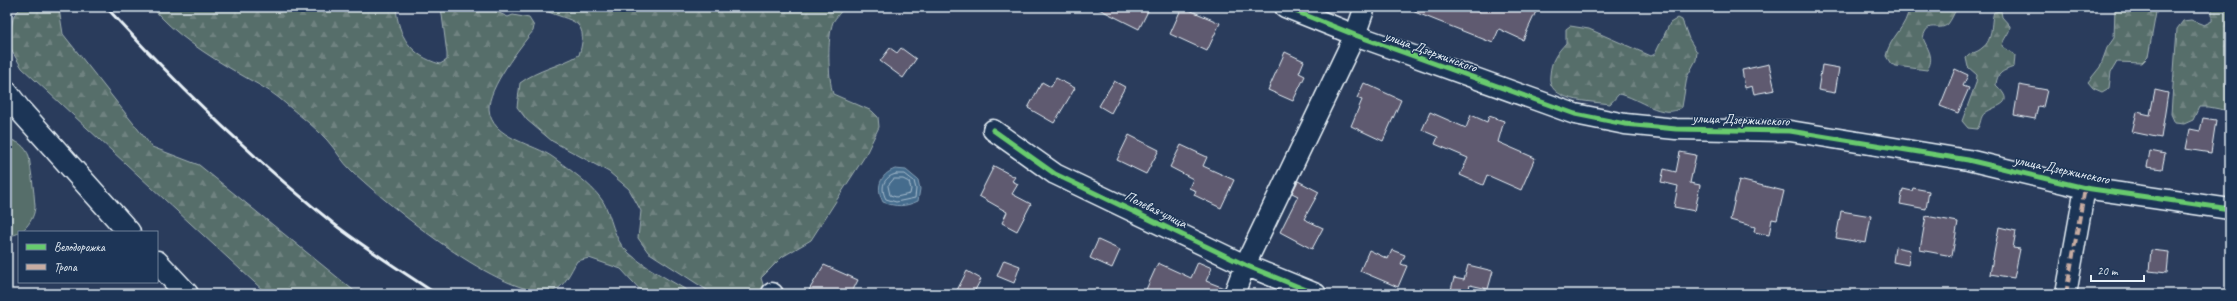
<svg xmlns="http://www.w3.org/2000/svg" width="2237" height="301" font-family="Caveat,sans-serif">
  <defs>
    <pattern id="forest-firs" width="22" height="20" patternUnits="userSpaceOnUse"><rect width="22" height="20" fill="#576e6b"/><path d="M5 1l3.5 6h-7zM16 11l3.5 6h-7z" fill="#6f8381"/></pattern>
  </defs>
  <rect width="100%" height="100%" fill="#2a3c5c"/>
  <filter id="ink" filterUnits="userSpaceOnUse"><feTurbulence type="fractalNoise" baseFrequency=".025" numOctaves="2"/><feDisplacementMap in="SourceGraphic" scale="8" xChannelSelector="R" yChannelSelector="G"/><feConvolveMatrix kernelMatrix="1 2 1 2 8 2 1 2 1" color-interpolation-filters="sRGB"/></filter>
  <g filter="url(#ink)">
    <!-- green -->
    <path fill="#576e6b" stroke="#a0b0b2" d="M7,139C18,141 25,146 29,156C31,172 34,189 35,206C35,220 21,238 7,235Z"/>
    <!-- forest -->
    <path fill="url(#forest-firs)" stroke="#a0b0b2" d="M22,7L59,9L63,34L152,147L199,165L358,294H267L22,68L7,43L14,15Z
      M152,7H396C398,36 411,56 440,64L447,60V54L441,7H486L508,17L513,15L529,18L534,26L533,31C520,47 488,88 489,109C491,139 534,143 554,158C570,170 590,183 602,200C613,217 612,239 629,253C645,268 674,282 693,294H644L621,269L589,258L577,261C571,271 564,288 553,291C503,301 387,204 352,171C342,162 336,150 327,140C313,125 295,112 279,98C267,88 251,81 238,73C207,55 174,34 152,7Z
      M539,7H844C841,12 836,17 833,22C827,38 828,77 833,94L872,111L878,117L879,127L865,156L811,240L782,257L761,278L766,294H713L648,252L638,238L641,211L629,189L609,172L552,141L527,120L517,107L520,83C537,70 560,66 579,55C592,14 565,23 539,7Z
      M1909,7H1965L1956,9C1954,14 1951,20 1948,24C1938,33 1928,18 1923,38C1928,50 1935,58 1927,70L1896,66L1891,64L1886,56C1890,36 1907,28 1909,7Z
      M2115,7H2157L2148,57L2142,63L2117,62L2111,72L2109,88L2102,92L2093,88L2088,82L2100,67L2107,48L2114,38Z
      M2212,7H2230V111L2209,107H2199L2193,120L2184,124L2175,123L2171,114L2177,29L2183,21L2191,20L2204,25L2212,21Z
      M2001,11L2002,17L2010,26C2010,34 2003,38 2002,46L2015,55L2014,67C2002,71 1997,73 1996,85C2017,105 1997,104 1985,113C1980,116 1981,125 1977,129L1968,128L1962,121L1976,83L1977,75L1968,67L1966,58C1971,52 1977,53 1982,48C1994,40 1990,23 1994,12Z
      M1678,18L1682,20L1689,39L1697,52L1696,60L1687,77L1682,107C1663,121 1638,97 1619,94L1610,104C1591,101 1546,102 1550,75C1551,60 1557,53 1566,43V29L1570,26L1589,29L1651,56L1655,54L1670,23Z"/>
    <!-- water -->
    <path fill="#456c8d" stroke="#86a1b8" d="M895,169L906,170L918,180L920,189L918,201C905,207 896,207 883,202C876,188 879,175 895,169Z"/>
    <g fill="none" stroke-linecap="round" stroke-linejoin="round">
      <!-- shore -->
      <path stroke="#a7bccd" stroke-width="1" d="M896,174H905L914,181L916,189L915,198L896,202L886,199C880,188 883,177 896,174Z
        M894,179H903L909,182L911,189L910,194L896,197L890,195L888,186Z"/>
    </g>
    <!-- building -->
    <path fill="#5f5a6f" stroke="#e8f1f8" d="M1095,7H1150L1139,29Z
      M1182,7L1220,23L1207,51L1170,34Z
      M1402,7H1465L1479,12L1480,7H1538L1523,40L1499,29L1493,43Z
      M890,48L897,53L901,48L916,59L903,78L880,61Z
      M1285,52L1304,61L1299,73L1305,76L1293,101L1268,90Z
      M1769,64L1775,90L1754,94L1752,86L1745,88L1742,70Z
      M1822,65L1839,68L1835,93L1818,90Z
      M1955,69L1968,75L1963,86L1969,88L1958,113L1940,106Z
      M1056,78L1075,88L1054,123L1028,108L1042,82L1051,87Z
      M1114,81L1125,87L1111,113L1099,106Z
      M1364,83L1401,100L1383,141L1351,126L1362,100L1357,98Z
      M2019,85L2047,90L2043,107L2038,106L2035,119L2014,115Z
      M2155,90L2168,93L2161,138L2132,132L2137,112L2150,115Z
      M1430,112L1466,128L1471,115L1487,122L1489,116L1504,121L1498,142L1535,158L1521,190L1487,175L1483,185L1460,175L1468,158L1435,144L1438,137L1422,130Z
      M2203,118L2216,120L2211,153L2186,149L2190,129L2200,131Z
      M1129,135L1159,150L1146,174L1117,160Z
      M1181,145L1207,157L1203,166L1234,180L1221,208L1194,195L1196,191L1189,188L1193,179L1170,167Z
      M2150,151L2165,154L2162,169L2147,167Z
      M1680,152L1696,155L1690,183L1700,185L1695,211L1674,207L1678,186L1661,182L1664,169L1676,172Z
      M994,166L1015,177L1012,181L1018,184L1012,194L1031,204L1017,231L1002,223L1007,212L979,196Z
      M1739,180L1784,191L1777,220L1772,219L1769,235L1754,232L1755,227L1730,220Z
      M1298,181L1319,192L1304,219L1323,228L1312,249L1280,232L1298,196L1292,193Z
      M1913,188L1929,191L1926,209L1900,204L1903,189L1912,191Z
      M1841,211L1871,216L1866,243L1836,238Z
      M1926,216L1958,222L1952,256L1920,250Z
      M1999,227L2016,231L2013,248L2020,249L2014,278L1990,274Z
      M1098,240L1120,250L1112,268L1090,258Z
      M1895,247L1910,250L1908,265L1893,262Z
      M1369,250L1388,259L1392,250L1405,255L1401,264L1407,266L1398,287L1360,271Z
      M2151,250L2169,252L2167,273L2149,271Z
      M1004,260L1020,266L1014,283L997,276Z
      M1198,262L1212,268L1206,281L1224,288L1223,294H1144L1158,263L1191,278Z
      M824,265L858,280L851,294H817L809,290Z
      M1468,265L1493,271L1488,289L1470,285L1467,294H1450L1454,278L1464,280Z
      M967,271L981,279L973,294H955Z"/>
    <g fill="none" stroke-linecap="round" stroke-linejoin="round">
      <defs>
        <path id="street" d="M1285,7L1355,35L1575,114L1625,124L1676,129L1790,131L1968,160L2085,188L2230,209
          M993,130L1055,174L1245,265L1316,294
          M772,293L773,294
          M1234,294L1245,265L1355,35L1365,7
          M2066,294L2085,188"/>
        <path id="secondary" d="M7,93L20,110L129,232
          M157,262L187,294"/>
      </defs>
      <!-- street casing -->
      <use href="#street" stroke="#e8f1f8" stroke-width="23"/>
      <!-- secondary casing -->
      <use href="#secondary" stroke="#e8f1f8" stroke-width="25"/>
      <!-- street -->
      <use href="#street" stroke="#1d3557" stroke-width="20"/>
      <!-- secondary -->
      <use href="#secondary" stroke="#1d3557" stroke-width="22"/>
      <!-- rail -->
      <path stroke="#e8f1f8" stroke-width="3" d="M106,7C176,84 252,158 334,224C366,249 402,271 436,294"/>
      <!-- quiet -->
      <path stroke="#c7aca2" stroke-width="4" stroke-dasharray="8 4" stroke-linecap="butt" d="M2066,294L2085,188"/>
      <defs>
        <path id="cycleway" d="M1285,7L1355,35L1575,114L1625,124L1676,129L1790,131L1968,160L2085,188L2230,209
          M993,130L1055,174L1245,265L1316,294"/>
      </defs>
      <!-- cycleway casing -->
      <use href="#cycleway" stroke="#1d3557" stroke-width="8"/>
      <!-- cycleway -->
      <use href="#cycleway" stroke="#67ca6e" stroke-width="5"/>
    </g>
  </g>
  <g text-anchor="middle" stroke-width="3" stroke-linejoin="round" paint-order="stroke">
    <!-- street labels -->
    <g font-size="14" fill="#e8f1f8" stroke="#1d3557">
      <text transform="translate(1431 51) rotate(20)" y="5">улица Дзержинского</text>
      <text transform="translate(1741 119) rotate(2)" y="5">улица Дзержинского</text>
      <text transform="translate(2062 169) rotate(12)" y="5">улица Дзержинского</text>
      <text transform="translate(1156 209) rotate(26)" y="5">Полевая улица</text>
    </g>
  </g>
  <!-- margin -->
  <rect width="2237" height="301" fill="none" stroke="#1d3557" stroke-width="24"/>
  <rect x="12" y="12" width="2213" height="277" fill="none" stroke="#e8f1f8" stroke-width="1.5" filter="url(#ink)"/>
  <!-- legend -->
  <rect x="18" y="231" width="140" height="52" fill="#1d3557" stroke="#6e8097"/>
  <rect x="26" y="244" width="20" height="6" fill="#67ca6e" stroke="#6e8097"/>
  <text x="54" y="251" font-size="12" fill="#e8f1f8">Велодорожка</text>
  <rect x="26" y="264" width="20" height="6" fill="#c7aca2" stroke="#6e8097"/>
  <text x="54" y="271" font-size="12" fill="#e8f1f8">Тропа</text>
  <!-- scale -->
  <path d="M2091 275v6h53v-6" fill="none" stroke="#e8f1f8" stroke-width="2"/>
  <text x="2097" y="275" font-size="12" fill="#e8f1f8" stroke="#1d3557" stroke-width="3" paint-order="stroke">20 m</text>
</svg>
